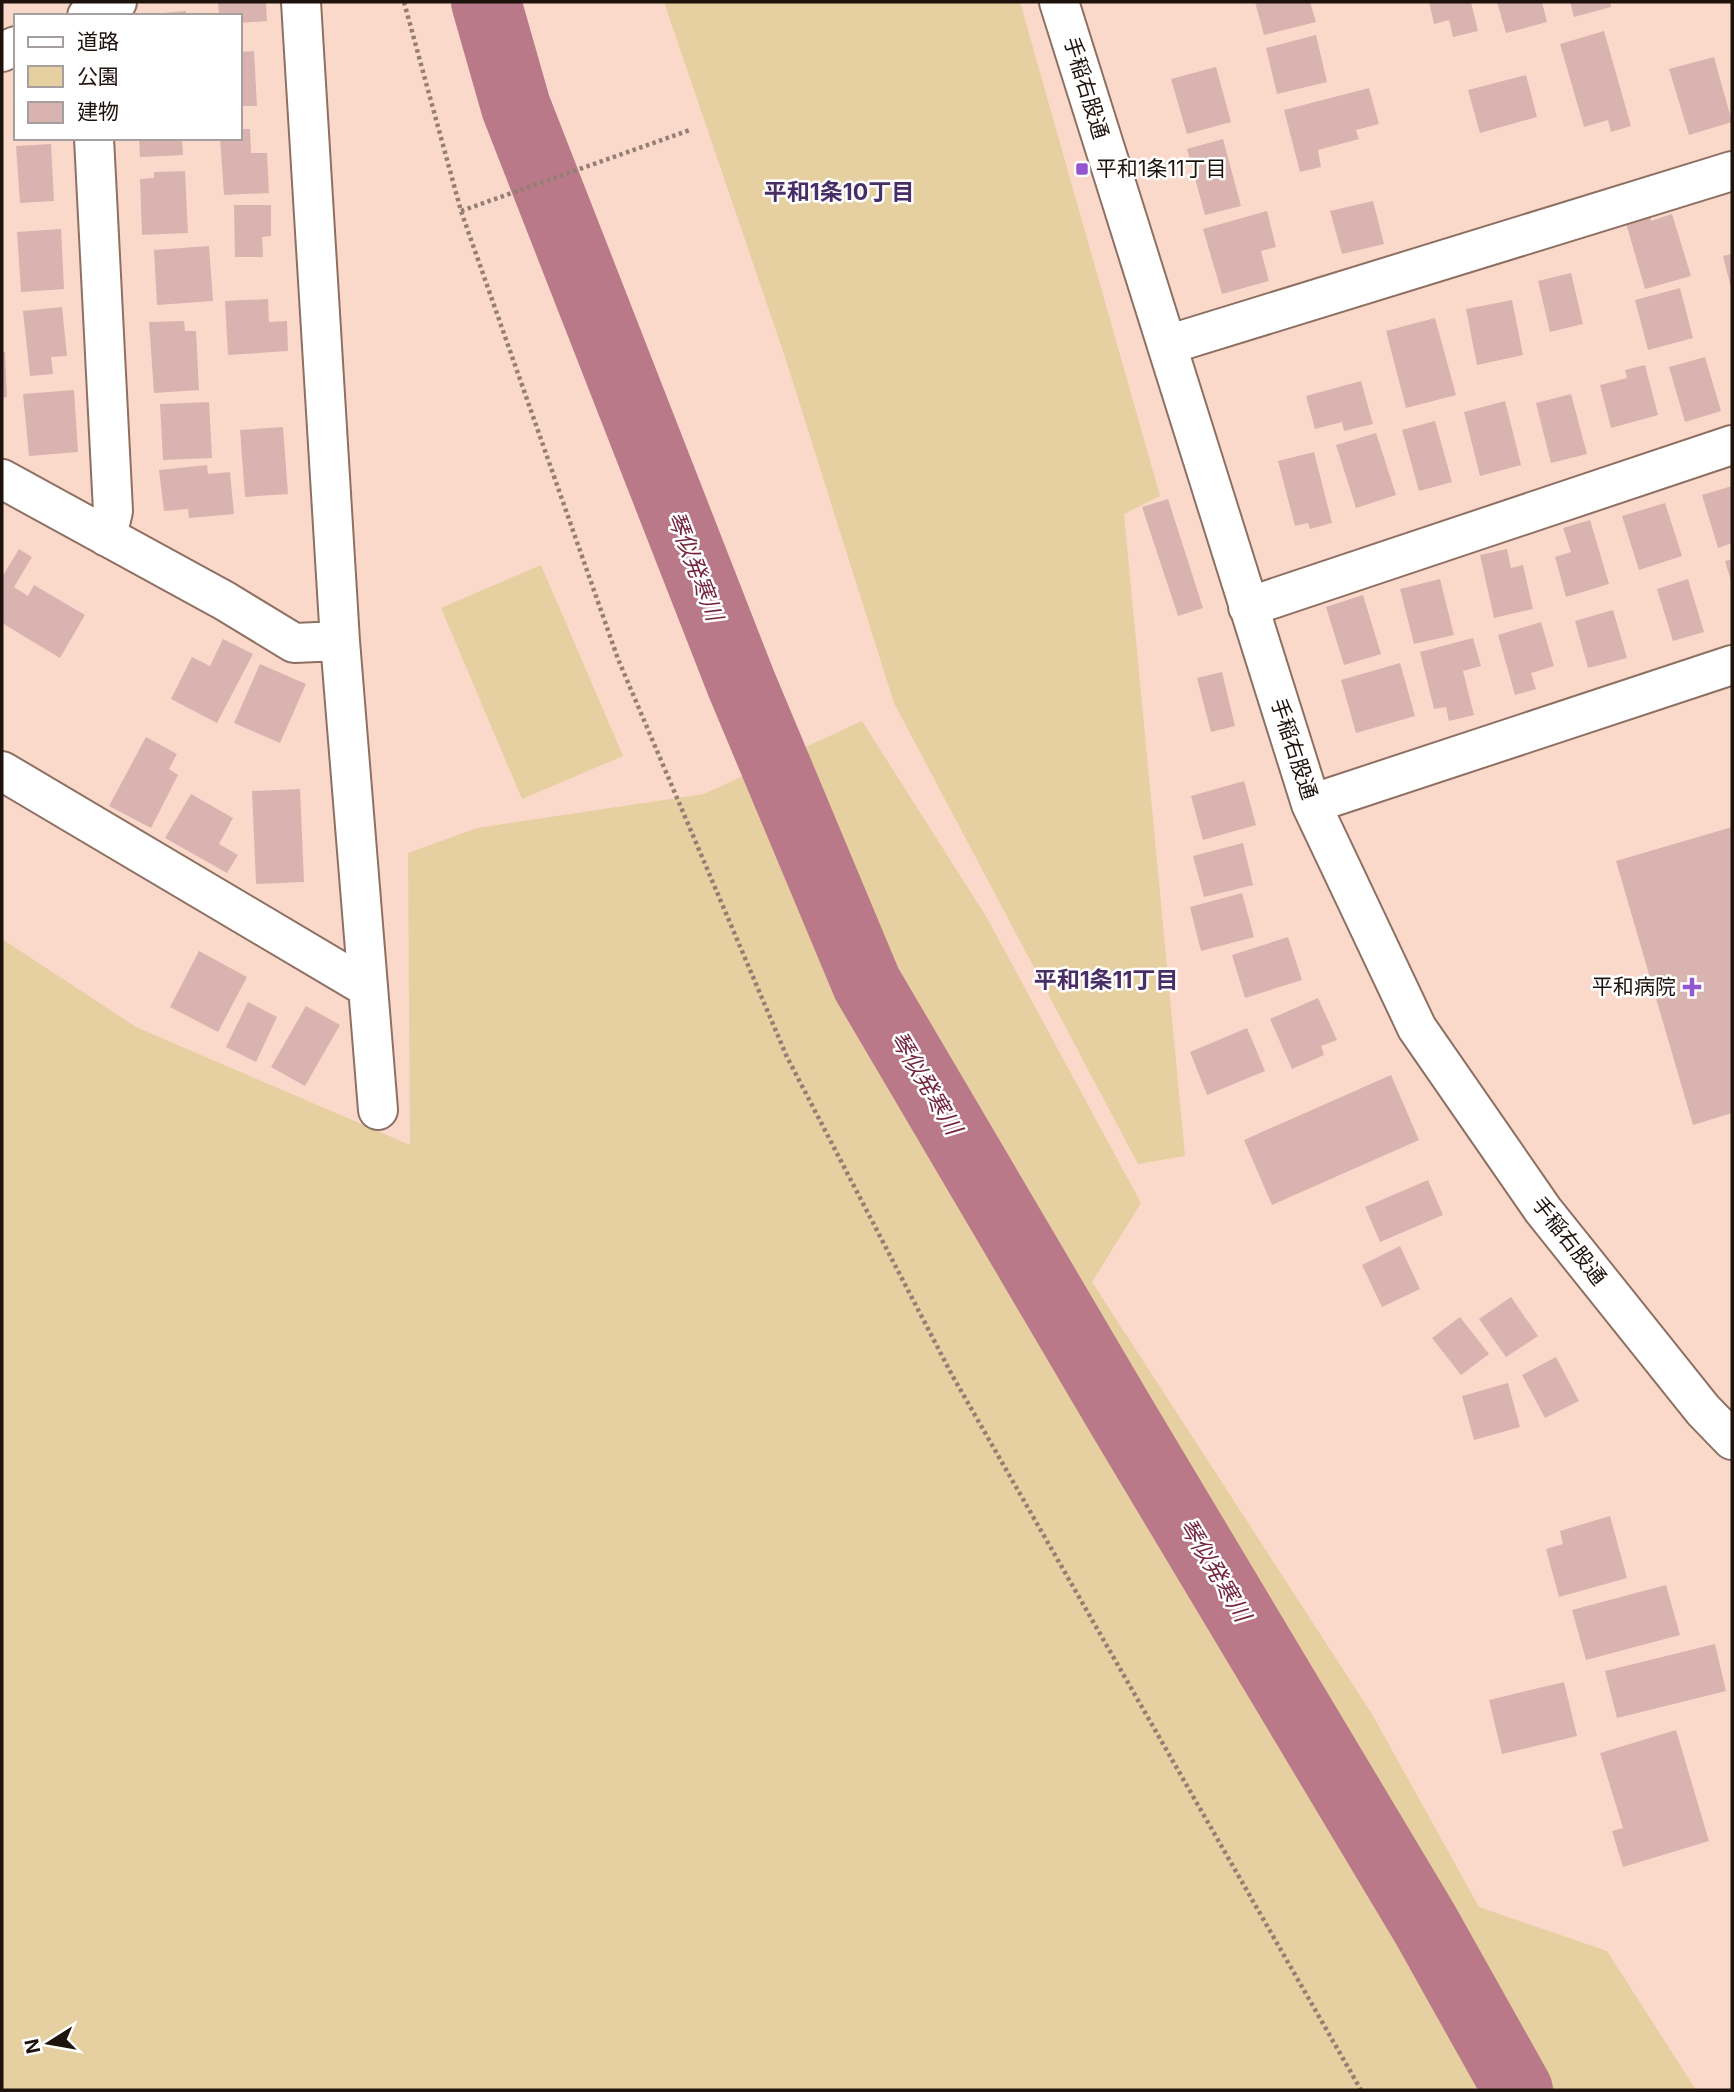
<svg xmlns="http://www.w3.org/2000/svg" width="1734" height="2092" font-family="Inter,'Noto Sans JP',sans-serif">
  <rect width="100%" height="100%" fill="#fbd9ca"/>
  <!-- green -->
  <path fill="#e6cfa0" d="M664,2H1020L1160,496L1124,514L1185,1156L1138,1164L894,703L785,357Z
    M541,565L623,756L522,799L441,608Z
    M862,721L987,918L1141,1203L1092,1282L1372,1714L1479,1907L1607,1951L1696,2090H2V939L136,1027L410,1145L408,853L477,828L704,794Z"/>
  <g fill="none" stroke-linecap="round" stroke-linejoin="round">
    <!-- river -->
    <path stroke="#b97988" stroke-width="70" d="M486,2L516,107L741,683L867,984L1120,1414L1425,1924L1518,2090"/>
  </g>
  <!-- building -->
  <path fill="#d9b3b0" d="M218,2H266L267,21L240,23V16H219Z
    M1255,2H1310L1316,22L1264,35Z
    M1429,2H1471L1478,31L1453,37L1449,20L1434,24Z
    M1497,2H1542L1547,22L1506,33Z
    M1570,2H1610L1611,7L1574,17Z
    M186,11V16H152V14Z
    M1604,31L1631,126L1611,132L1608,120L1584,127L1560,44Z
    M1316,35L1327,82L1277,94L1266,48Z
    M254,51L257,106H240V52Z
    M1714,57L1732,122L1689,135L1669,69Z
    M1216,67L1231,122L1187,134L1171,79Z
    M1526,75L1537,117L1480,133L1468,90Z
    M1369,88L1379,124L1356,130L1359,139L1318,150L1321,167L1300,172L1284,110Z
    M240,129H250L251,153H267L269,193L224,195L220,138H240Z
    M139,138H182L183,155L140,157Z
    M1223,139L1241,206L1205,215L1187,149Z
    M51,144L54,201L20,203L16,146Z
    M185,171L188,233L142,235L140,179L154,178V172Z
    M1373,201L1384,244L1342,254L1330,211Z
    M234,205H271V236L262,237L263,257H235Z
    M1267,211L1276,247L1261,251L1269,281L1222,294L1203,229Z
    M1672,214L1691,276L1645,289L1626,223L1650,216L1651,221Z
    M61,229L64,289L21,292L17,232Z
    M209,246L213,301L157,305L154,250Z
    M1732,254V287L1731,288L1723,256Z
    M1571,273L1583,324L1550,332L1538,281Z
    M1680,288L1693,338L1648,350L1635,300Z
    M268,299L269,322L287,321L288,351L228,355L225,301Z
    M1512,300L1523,355L1477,365L1466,309Z
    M62,307L67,356L51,357L53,374L30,376L23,311Z
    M1435,318L1456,395L1406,408L1386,331Z
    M184,321L185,331H196L199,390L154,393L149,322Z
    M2,352H5L7,397L2,398Z
    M1705,357L1721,411L1685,422L1669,367Z
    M1645,365L1658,415L1611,428L1600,385L1627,378L1625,370Z
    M1361,381L1373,424L1344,431L1342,422L1315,429L1306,396Z
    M74,390L78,452L29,456L23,394Z
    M1571,394L1587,454L1551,463L1536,403Z
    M1505,401L1521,465L1480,476L1464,412Z
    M209,402L212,458L163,460L160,404Z
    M1435,421L1452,482L1419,491L1402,430Z
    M283,427L288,494L245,497L240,430Z
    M1376,433L1396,495L1356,508L1336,445Z
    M1314,452L1332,523L1310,529L1308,523L1295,526L1278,461Z
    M207,465L208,474L230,472L234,514L189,518L188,509L164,511L159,470Z
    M1732,486V543L1718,548L1702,495Z
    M1168,499L1203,608L1178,616L1142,507Z
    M1665,503L1682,556L1639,570L1622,516Z
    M1590,520L1609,584L1566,597L1555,557L1571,552L1563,528Z
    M19,549L32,557L14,587L28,596L34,585L85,615L60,658L2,623V577Z
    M1507,549L1511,568L1523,565L1533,609L1494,618L1480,555Z
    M1732,559V584L1725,561Z
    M1440,579L1454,635L1414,644L1400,589Z
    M1688,579L1704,632L1673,641L1657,589Z
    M1363,595L1381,654L1344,665L1326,607Z
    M1613,610L1627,658L1588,668L1575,621Z
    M1541,622L1554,666L1531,673L1536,689L1515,695L1498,635Z
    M1473,638L1481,666L1463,671L1474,715L1449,721L1446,707L1434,709L1420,652Z
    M223,639L253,654L217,723L171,699L192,657L210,666Z
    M1400,663L1415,716L1356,733L1341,680Z
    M260,664L306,684L280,743L234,723Z
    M1222,672L1235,726L1211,732L1197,678Z
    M146,737L177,754L169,769L178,775L151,828L109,806Z
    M1244,781L1256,825L1203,840L1191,796Z
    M300,789L304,882L256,884L252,791Z
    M191,794L233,818L219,844L238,855L227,873L165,838Z
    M1732,827V1113L1693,1125L1616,861Z
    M1243,843L1253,885L1204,897L1193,856Z
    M1242,893L1254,937L1201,951L1190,907Z
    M1288,937L1302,980L1245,998L1232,955Z
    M199,951L247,977L218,1032L170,1007Z
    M1318,998L1337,1040L1321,1046L1324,1055L1292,1069L1270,1019Z
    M248,1002L277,1017L256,1062L226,1047Z
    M306,1006L340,1025L305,1086L271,1067Z
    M1247,1028L1265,1071L1207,1095L1190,1052Z
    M1391,1075L1419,1140L1272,1205L1244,1140Z
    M1428,1180L1443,1215L1380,1242L1365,1207Z
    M1400,1246L1420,1289L1382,1307L1362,1265Z
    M1511,1297L1538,1336L1506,1357L1479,1319Z
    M1460,1317L1489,1354L1461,1375L1432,1338Z
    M1556,1357L1579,1401L1545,1418L1522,1375Z
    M1508,1383L1520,1427L1474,1440L1462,1396Z
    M1610,1516L1627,1578L1559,1597L1546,1549L1563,1544L1560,1531Z
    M1666,1585L1680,1635L1586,1660L1572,1610Z
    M1715,1644L1726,1691L1617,1718L1605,1671Z
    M1564,1682L1577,1736L1502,1754L1489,1700Z
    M1676,1730L1709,1841L1623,1867L1612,1831L1623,1828L1600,1753Z"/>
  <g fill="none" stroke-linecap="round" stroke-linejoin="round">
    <defs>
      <path id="minor" d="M301,2L340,641L378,1110
        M1059,2L1311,804L1417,1028L1543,1210L1703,1410L1732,1440
        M87,16L117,2
        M2,52L16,46
        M94,138L113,511L107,537
        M1167,345L1732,171
        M2,479L225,601L294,643L340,641
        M1248,607L1732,445
        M2,771L368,988
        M1311,804L1732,665"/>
    </defs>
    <!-- minor casing -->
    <use href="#minor" stroke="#8e7062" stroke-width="42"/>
    <!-- path -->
    <path stroke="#957e73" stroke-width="4.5" stroke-dasharray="3.5 3.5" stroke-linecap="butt" d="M404,2L461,211L618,659L787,1057L952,1375L1361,2090
      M461,211L690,130"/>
    <!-- minor -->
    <use href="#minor" stroke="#fff" stroke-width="38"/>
  </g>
  <!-- markers -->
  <g fill="#9257cf" stroke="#fff" stroke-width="2.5">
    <rect x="1075" y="162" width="14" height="14" rx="3.5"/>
    <path d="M1688.5 976.5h7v7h7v7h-7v7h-7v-7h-7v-7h7z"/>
  </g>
  <g text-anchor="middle" stroke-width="5" stroke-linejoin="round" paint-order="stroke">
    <!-- street labels -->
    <g font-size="21" fill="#1e120d" stroke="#fff">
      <text transform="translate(1086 88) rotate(73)" y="7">手稲右股通</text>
      <text transform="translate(1294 749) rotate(72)" y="7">手稲右股通</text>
      <text transform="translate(1569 1241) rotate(52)" y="7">手稲右股通</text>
    </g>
    <!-- poi labels -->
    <g font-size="21" fill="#1e120d" stroke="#fff" text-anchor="start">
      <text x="1096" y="176">平和1条11丁目</text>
      <text x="1676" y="994" text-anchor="end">平和病院</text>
    </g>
    <!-- neighbourhood labels -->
    <g font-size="23" font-weight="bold" fill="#492d67" stroke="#fff">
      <text x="839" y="200">平和1条10丁目</text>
      <text x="1106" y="988">平和1条11丁目</text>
    </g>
    <!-- water labels -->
    <g font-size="23" font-style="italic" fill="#75263f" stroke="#fff">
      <text transform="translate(695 566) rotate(69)" y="8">琴似発寒川</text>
      <text transform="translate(926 1083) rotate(59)" y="8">琴似発寒川</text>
      <text transform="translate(1215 1570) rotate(59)" y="8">琴似発寒川</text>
    </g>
  </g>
  <!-- border -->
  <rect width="1734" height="2092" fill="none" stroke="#1e120d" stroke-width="7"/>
  <!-- legend -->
  <rect x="14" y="14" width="228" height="126" fill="#ffffff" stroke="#a5a09e" stroke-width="2"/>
  <rect x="28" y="37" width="35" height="10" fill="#ffffff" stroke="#a5a09e" stroke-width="2"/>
  <text x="77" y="49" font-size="21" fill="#1e120d">道路</text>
  <rect x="28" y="66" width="35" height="21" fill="#e6cfa0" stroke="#a5a09e" stroke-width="2"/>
  <text x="77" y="84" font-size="21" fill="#1e120d">公園</text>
  <rect x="28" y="102" width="35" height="21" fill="#d9b3b0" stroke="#a5a09e" stroke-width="2"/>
  <text x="77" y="119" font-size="21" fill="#1e120d">建物</text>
  <!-- north arrow -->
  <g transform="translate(49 2043) rotate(259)" stroke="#ffffff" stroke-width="5" paint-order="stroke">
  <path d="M0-5L12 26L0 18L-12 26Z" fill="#1e120d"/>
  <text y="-10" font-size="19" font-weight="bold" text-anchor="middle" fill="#1e120d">N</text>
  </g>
</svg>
